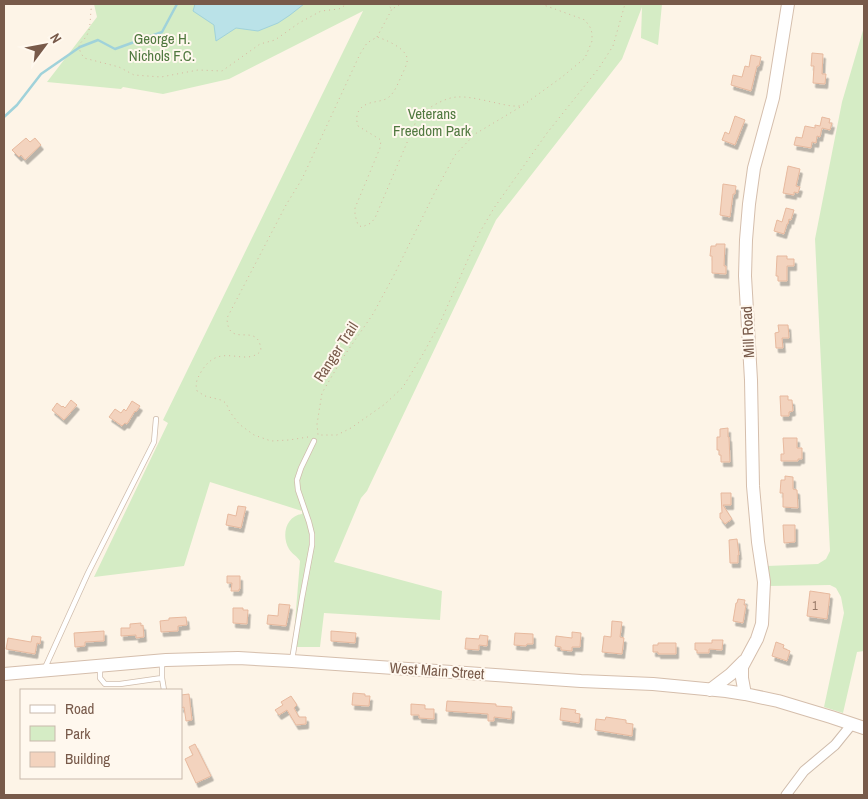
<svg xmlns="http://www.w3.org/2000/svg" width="868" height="799" font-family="'Archivo Narrow',sans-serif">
  <defs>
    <filter id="shadow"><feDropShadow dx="2.5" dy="4.5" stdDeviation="0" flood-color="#0004"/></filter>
  </defs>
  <rect width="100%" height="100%" fill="#fdf4e7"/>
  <!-- green -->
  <path fill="#d5ecc5" d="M94,4H662L658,45L641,38L642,7L622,59L496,220L367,491L361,498L334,562L442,591L440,620L324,613L320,647H293L300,561C297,556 292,554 289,549C281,535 286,516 302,514V511L210,482L184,566L94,577L168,423L163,420L363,11L229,79L163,94L123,87L121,89L47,82L97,17Z
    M864,27V651L857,652L843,713L824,707L844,613L841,597L836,588L830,585L768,586L767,566L818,564L826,559L830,551L815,239L842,102Z"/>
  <!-- water -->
  <path fill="#bae2e8" stroke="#a0d2da" d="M195,4H304L290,15L278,23L258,31L236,28L216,41L214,25L193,11Z"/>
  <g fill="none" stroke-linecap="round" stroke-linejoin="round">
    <!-- stream -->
    <path stroke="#a0d2da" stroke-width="2.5" d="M4,117L17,105L41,74L80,47L98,40L115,49L162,32L177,4"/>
  </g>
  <!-- building -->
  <path fill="#f3d3be" stroke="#e7b99e" filter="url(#shadow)" d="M812,53L823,54L822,74H826L825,84L813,83L814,66H811Z
    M751,55L761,57L759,66H757L751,91L731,85L733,75L742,77L745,66L749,67Z
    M735,116L745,120L735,145L722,140L725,132L729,134Z
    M822,117L830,119L829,123H832L830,130L822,128L820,137L817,136L816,143L812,142L811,148L794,145L796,137L802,138L805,126L815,128V125L820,126Z
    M26,138L30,142L35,138L41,145L25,160L21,155L19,157L12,150Z
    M788,166L800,169L796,186L800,187L798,193L794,192V195L783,193Z
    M723,184L736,186L735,194H733L730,217L720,215Z
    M786,208L794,210L791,220L789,219L788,224H787L784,234L774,231L777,220L782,222Z
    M716,244H725L724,266H726V274L712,273V256H710L711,246H716Z
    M777,256H787V259H794V266H787V281H778V276H776Z
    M778,325H788L789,338H782L783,348H776L775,333L779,332Z
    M780,396H788V400H792L793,411L789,412V416H781Z
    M71,400L77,405L64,420L52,410L57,403L62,407L63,406L65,408Z
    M132,401L140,406L136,412L135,411L127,424L125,423L122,426L109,417L115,409L121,413L124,409L126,411Z
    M728,428V437H729L730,462H721V455H719V450H717V437H720V429Z
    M783,438H797V448H802V459H798V461H781V454H784Z
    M785,476L793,477V489L797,490L798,508L783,507V493H780L781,480H785Z
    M721,493H731V505H723L732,519L725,524L720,518V513H722Z
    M238,506L246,507L241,528L226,525L228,514L236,516Z
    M783,525H795V542L784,543Z
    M737,539L739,555H738V563H730L729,540Z
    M227,576H240V589H239V591H231L232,583H227Z
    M810,591L830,594L827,619L807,616Z
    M738,599L745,600L744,605H746L743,623L733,621L736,603H737Z
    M279,604L290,605L286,626L267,624L268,615L278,616Z
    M233,608H243V610H248L247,624L233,623Z
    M186,617L187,625L178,626V631L161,632L160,621L169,620V618Z
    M612,621L622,622L620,637L624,638L622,654L602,652L604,636L611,637Z
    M141,623V626L143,625L144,637L136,638V635L121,636V628H130V624Z
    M104,631V641L85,642V646L75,647L74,633Z
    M331,631L356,633L355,643L331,641Z
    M572,632L581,633L580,647H572V651L561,650V647L555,646L556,636L572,638Z
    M515,633L533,634V644H527L526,646L514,645Z
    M480,635L488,636L487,646L479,645V650L465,649L466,638L479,639Z
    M32,636L41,637L40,644L37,643L35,654L6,649L8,638L31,642Z
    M712,640H723L722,650L709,649V653H697V650H695V643H712Z
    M776,642L784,645L783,648L790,651L787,661L772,656Z
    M658,643H676V654H658V652H653V645H658Z
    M353,693L365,694V696H370L369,706L352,705Z
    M189,694L192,720L186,721L184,707L181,708V695Z
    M291,696L297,705L294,708L299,717H306V724L296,725L287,710L279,715L275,710L283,705L281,702Z
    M447,701L496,704V706L512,707L511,719L494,717V721H488V714L446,711Z
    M411,704L425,705V709H434V719L419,718V715H411Z
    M561,708L576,710L575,713L580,714L579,723L560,720Z
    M606,717L626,720V723L633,724L632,736L595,730L596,719L605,720Z
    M195,744L211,776L196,783L185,759L193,755L189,747Z"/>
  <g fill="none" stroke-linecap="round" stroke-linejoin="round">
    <defs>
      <path id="lane" d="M292,660L302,598L312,545V534L309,522L298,490L297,480L301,468L314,441
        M162,662V678L164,690
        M100,667V678L105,684H120L162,678
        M44,670L88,573L154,442L156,419"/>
      <path id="street" d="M786,795L804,771L835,745L852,724"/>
      <path id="secondary" d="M4,674L166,660L238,658L292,661L581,681L653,684L726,691L745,694L778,701L831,717L864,728
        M710,690L731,674L744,661
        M745,694L742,678V667L757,639L762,624L764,582L758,542L753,486L751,380L745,276L746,240L749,204L754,168L773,98L788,4"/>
    </defs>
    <!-- lane casing -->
    <use href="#lane" stroke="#cfbcac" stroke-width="6"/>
    <!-- street casing -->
    <use href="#street" stroke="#cfbcac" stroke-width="11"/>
    <!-- secondary casing -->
    <use href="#secondary" stroke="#d5beac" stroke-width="14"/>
    <!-- path -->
    <path stroke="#d9b6a0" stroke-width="1" stroke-dasharray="1 4" stroke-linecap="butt" d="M92,4C90,12 91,26 88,33C83,45 73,41 84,58L119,67L134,75L161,77L198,70L222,71L260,44L275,40L299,23L321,11L339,9L347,4
      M386,4L392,9L401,4
      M541,4L585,20L590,27L592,33V41L585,58L562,77L522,106L475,134L455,155L435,192L393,277L373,314L342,359L322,393L317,424L318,435H337L351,428L385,404L403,387L423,354L440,323L480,232L494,208L547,133L599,68L613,46L625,4
      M377,37L392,9
      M308,437L289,440L271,441L254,435L239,424L230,412L226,403L221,400L205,396L197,391C195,383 197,379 201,372C220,340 244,368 261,351C259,319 228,351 227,318L286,205L302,179L360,54L367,43L377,37C387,40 410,50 407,62C406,67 403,72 401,77C398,83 395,92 389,97C382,103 369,100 361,108C356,113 356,120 358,126L381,140L380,148L355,208V215L358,225L362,227L371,223L375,218L417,119C425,109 445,97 458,97C472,96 497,104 512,106H521"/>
    <!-- lane -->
    <use href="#lane" stroke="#fff" stroke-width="4.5"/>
    <!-- street -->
    <use href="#street" stroke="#fff" stroke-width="9"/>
    <!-- secondary -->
    <use href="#secondary" stroke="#fff" stroke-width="12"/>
  </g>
  <g text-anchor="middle" stroke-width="4" stroke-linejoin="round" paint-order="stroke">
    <!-- number labels -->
    <g font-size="12" fill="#977867">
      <text x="815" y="610">1</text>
    </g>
    <!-- park labels -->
    <g font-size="15" fill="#50783f" stroke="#fff8ee">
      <text x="162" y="44">George H.<tspan x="162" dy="17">Nichols F.C.</tspan></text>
      <text x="432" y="119">Veterans<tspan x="432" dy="17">Freedom Park</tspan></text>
    </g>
    <!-- street labels -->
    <g font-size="15" fill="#785a4a" stroke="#fff8ee">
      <text transform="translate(748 332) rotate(-93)" y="5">Mill Road</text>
      <text transform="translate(336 352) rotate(-57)" y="5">Ranger Trail</text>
      <text transform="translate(437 671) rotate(4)" y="5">West Main Street</text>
    </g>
  </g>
  <!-- border -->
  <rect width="868" height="799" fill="none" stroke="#785a4a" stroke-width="10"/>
  <!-- legend -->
  <rect x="20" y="689" width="162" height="90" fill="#fff8ee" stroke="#c9b9ac"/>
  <rect x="30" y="705" width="25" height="8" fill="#ffffff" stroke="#c9b9ac"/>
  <text x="65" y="714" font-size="15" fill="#785a4a">Road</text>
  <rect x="30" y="726" width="25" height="15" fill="#d5ecc5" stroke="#c9b9ac"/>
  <text x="65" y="739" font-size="15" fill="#785a4a">Park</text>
  <rect x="30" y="752" width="25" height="15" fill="#f3d3be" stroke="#c9b9ac"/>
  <text x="65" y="764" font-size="15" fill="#785a4a">Building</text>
  <!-- north arrow -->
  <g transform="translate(45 45) rotate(58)" stroke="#fff8ee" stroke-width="4" paint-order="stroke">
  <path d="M0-4L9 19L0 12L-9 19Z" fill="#785a4a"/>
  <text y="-8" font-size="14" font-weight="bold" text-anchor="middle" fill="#785a4a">N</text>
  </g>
</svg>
